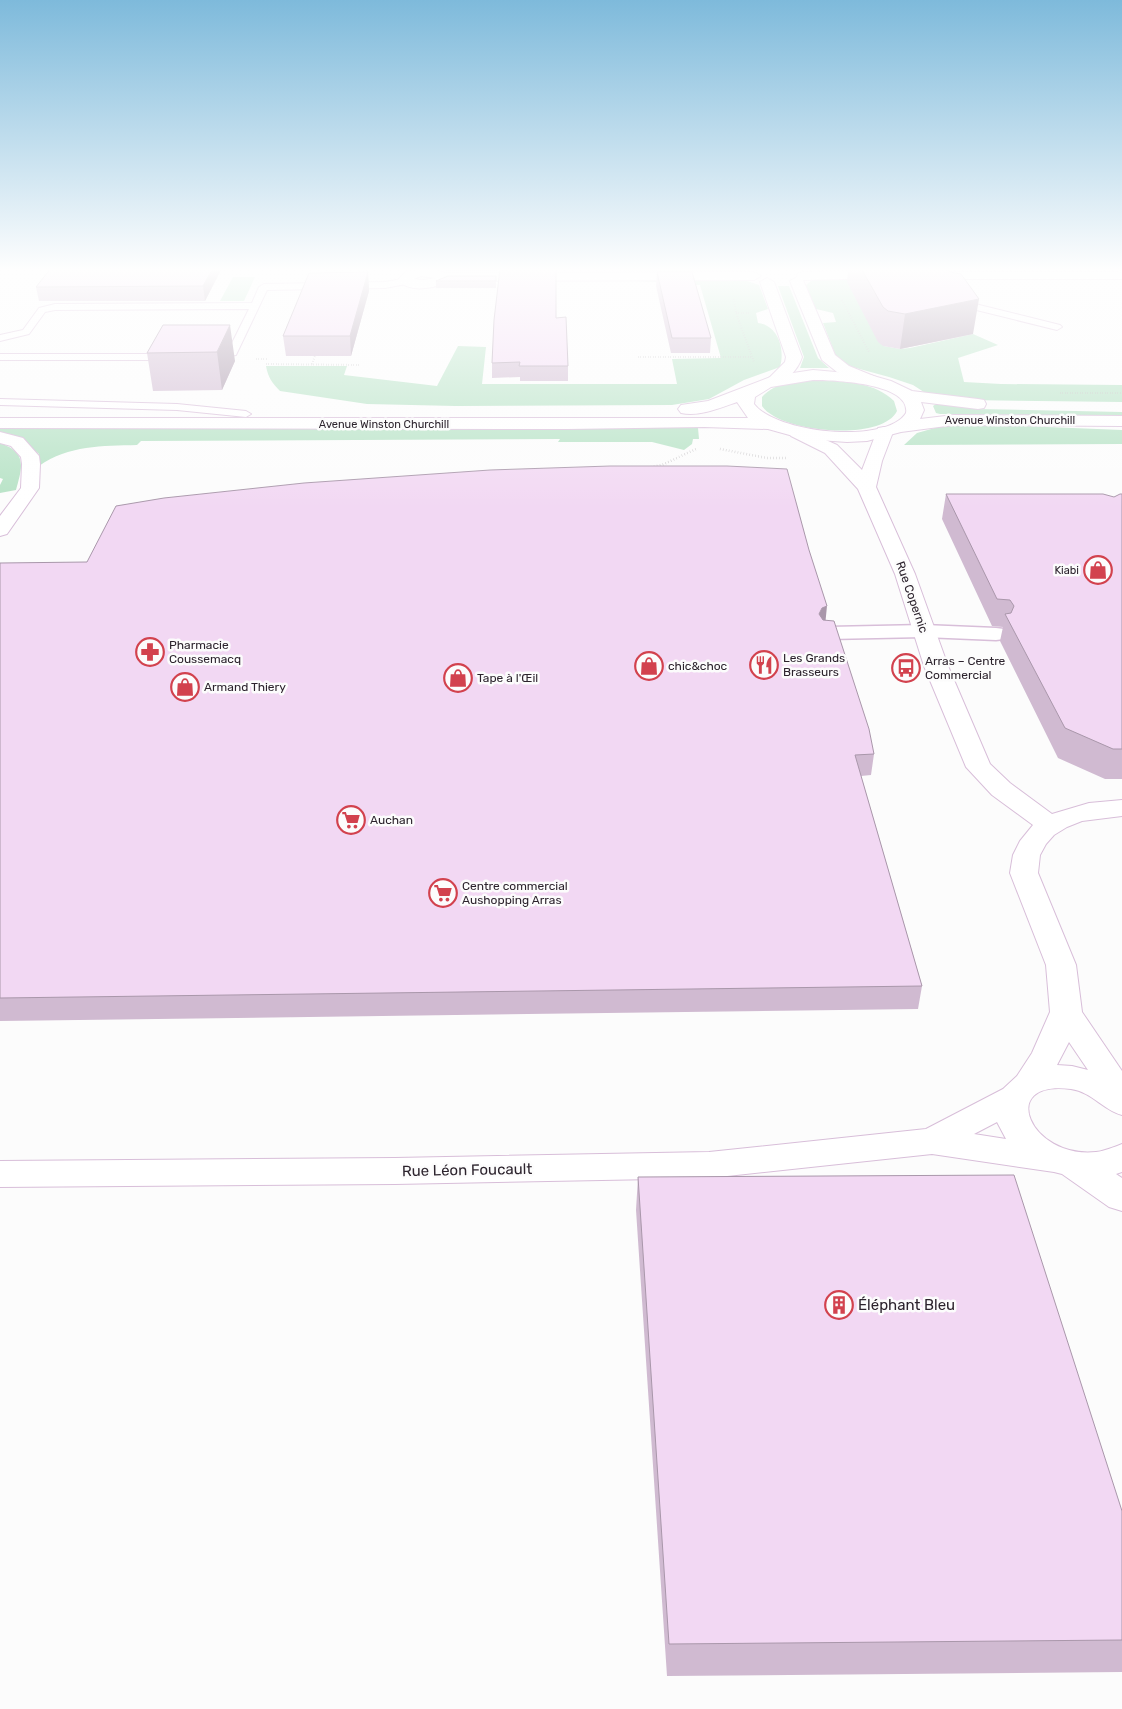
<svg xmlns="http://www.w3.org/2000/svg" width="1122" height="1709" font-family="Rubik,sans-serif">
  <rect width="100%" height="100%" fill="#fcfcfc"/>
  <!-- green -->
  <path fill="#b6e2c5" d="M624,268H750L739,273H622Z
    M233,277H255L244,301H220Z
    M822,278H880L884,346L900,349L910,348L973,334L998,345L958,358L964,382L1001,384L1122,385V402L966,400L927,394L913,385L889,377L845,365L837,359L823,323L836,322L833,313L816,309L814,306L806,285L812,280Z
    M636,279H741L759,285L768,309L756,313L758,323C779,326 785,350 780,367L744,380L709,399L672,405L456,406L367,404L280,391C272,383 268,377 266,366H347L344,375L437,386L458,346L486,347L482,384H677L672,359L721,358L700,285H660L658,282L634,281Z
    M778,286H789L818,358L829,368H800L804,357Z
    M822,380C846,381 876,383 894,401L897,411C882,442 780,433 762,406V397C776,381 802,380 822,380Z
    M936,404L976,409L1122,412V416L940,414L936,413L933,406Z
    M975,424L1122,430V444L904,445L917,433L942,426Z
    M0,427L698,428L699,439H693L692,444L684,450L652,442H558L560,439L141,441L137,445C102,446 69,445 39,466V454L23,441L0,432Z
    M0,443C28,453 22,467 16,490L0,493V485L3,479L0,478Z"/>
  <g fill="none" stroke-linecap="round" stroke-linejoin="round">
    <defs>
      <path id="service" d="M408,278L412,281L411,283L385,288L267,290L236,355L213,359L209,358V354L228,351L249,309L55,310L45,312L29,334L0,341V335L23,330L39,308L55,304L252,303L259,287L264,284L385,282Z
        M955,299L1060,325L1062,327L1057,330L952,304V300Z
        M0,354H170L175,357L170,360H0Z
        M0,399L177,404L246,411L251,414L246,417L177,410L0,405Z"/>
      <path id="pedestrian" d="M924,625L996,628L1004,629L1007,634L1004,639L996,640L924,637L829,639L821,638L818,633L821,628L829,627Z"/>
      <path id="minor" d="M425,268L447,273L754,272L761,276L754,280L448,281C436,289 408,293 398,280L405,272ZM421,276L435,278L424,280L414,279Z
        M884,271L891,275L889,278L803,280L835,355L849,366L876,377L878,380L876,383H864L837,372L822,360L790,281L797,277L798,273L803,272Z
        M925,272H1118L1122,273V279H920L918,276L920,273Z
        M767,278L774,282L802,357C798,370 784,386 770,382L768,379L785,362L786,357L760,282Z
        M797,427L837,445L862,470L878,428L884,427L890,428L893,432L882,461L876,487L915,574L948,666L990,764L1010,783L1052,814L1089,803L1122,800V816L1082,821L1067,827L1054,835L1046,844L1040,855L1038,873L1076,965L1082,1012L1122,1071V1115C1103,1110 1092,1092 1071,1089C996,1079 1030,1159 1096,1152C1105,1151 1114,1147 1122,1144V1172L1116,1174L1122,1178V1211L1109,1207L1062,1174L1054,1172L932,1154L709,1178L395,1184L0,1187V1161L395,1158L709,1152L926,1129L1003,1089L1017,1076L1032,1053L1050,1012L1046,965L1010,873L1013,855L1020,841L1033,825L992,795L966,767L924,666L895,574L858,489L825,453L791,436L788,432L791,428ZM1069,1042L1088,1070L1072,1066L1057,1065ZM997,1122L1006,1139L974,1134Z
        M0,432L23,438L39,456L40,464L39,488L7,534L0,536V516L21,488L22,464L21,457L11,446L0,443Z"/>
      <path id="secondary" d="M813,370L870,375L891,381L912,391L978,399L984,400L986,404L984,408L978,409L921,402L924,410L920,419L954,415L1122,416V426L954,425L901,432L867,441L847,442L804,439L768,429L704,427L567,429L0,428V418H748L737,402C720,408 699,417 681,413L678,409L681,405L708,401L773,376ZM813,380C833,380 911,383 906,413C886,445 776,433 754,404L755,397L771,387Z"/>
    </defs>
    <!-- service casing -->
    <use href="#service" stroke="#d8bed9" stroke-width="2"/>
    <!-- pedestrian casing -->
    <use href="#pedestrian" stroke="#d8bed9" stroke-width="3"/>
    <!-- minor casing -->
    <use href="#minor" stroke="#d8bed9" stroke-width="2"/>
    <!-- secondary casing -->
    <use href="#secondary" stroke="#d8bed9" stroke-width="2"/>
    <!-- path-far1 -->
    <path stroke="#bebbbe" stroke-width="2" stroke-dasharray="0.5 2" stroke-linecap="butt" d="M734,299L736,313L754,362
      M842,300L869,352
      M736,313H751
      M638,357H751
      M256,359H268
      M266,364L359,365
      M312,364L315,356
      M1060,393H1122"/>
    <!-- path -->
    <path stroke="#bebbbe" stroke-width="2.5" stroke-dasharray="0.5 2.5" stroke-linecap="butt" d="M720,449L767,458H788
      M651,467L662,465L696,449"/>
    <!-- service -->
    <use href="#service" fill="#fff" fill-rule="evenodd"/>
    <!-- pedestrian -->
    <use href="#pedestrian" fill="#fff" fill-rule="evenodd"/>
    <!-- minor -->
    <use href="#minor" fill="#fff" fill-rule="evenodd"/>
    <!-- secondary -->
    <use href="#secondary" fill="#fff" fill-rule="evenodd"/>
  </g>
  <!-- wall -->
  <path fill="#d0bad1" d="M51,268H222L205,301H39L36,287Z
    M440,268H497V271H447Z
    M840,268H945L973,334L900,349L883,346L878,342L847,282L848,270H840Z
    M368,272L369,291L351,356H286L283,336Z
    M657,272L711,338L710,353H671L656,286Z
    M496,276V288H436V281Z
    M556,318L568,366V381H520V377L492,378V363Z
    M163,325L235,361L222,390L153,391L147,353Z
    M946,494L1114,497L1122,494V779H1105L1058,758L1000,641L1003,627L992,626L942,519Z
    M0,563L826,620L874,754L871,775L861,776L922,986L918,1009L0,1021Z
    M638,1177L1122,1511V1672L667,1676L636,1210Z"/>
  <!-- shaded-wall -->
  <path fill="#a997aa" d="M213,268H222L205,301L203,286Z
    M368,272L369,291L351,356L350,336Z
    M979,299L973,334L900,349L905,314Z
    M230,325L235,361L222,390L217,352Z
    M827,606L825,626L819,614L822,608Z"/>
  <!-- building -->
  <path fill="#f2d8f3" stroke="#a997aa" d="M51,268H213L203,286L36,287Z
    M861,268H945L950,272L961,274L979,299L905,314L888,311L883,307Z
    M500,269H556V318L566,317L568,366H519L520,362L492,363L494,320Z
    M368,272L350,336H283L309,273Z
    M657,272H692L711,338H672Z
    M448,276H496V281H436Z
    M163,325H230L217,352L147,353Z
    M610,466H727L787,469L809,550L827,606L822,608L819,614L823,620L834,621L869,729L874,754L855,755L922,986L0,998V563L87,562L116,506L164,498L304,483L490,470Z
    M946,494H1103L1114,497L1120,494H1122V749H1113L1065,728L1005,614L1011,613L1014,606L1010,600L997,599Z
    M1014,1175L1122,1511V1640L669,1644L638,1177Z"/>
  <!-- sky -->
  <linearGradient id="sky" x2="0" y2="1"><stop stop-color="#7ebadb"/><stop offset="0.53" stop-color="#fefefe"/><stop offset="1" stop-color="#fefefe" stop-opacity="0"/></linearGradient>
  <rect width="1122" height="508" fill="url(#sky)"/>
  <!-- icons -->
  <defs>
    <symbol id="shop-ring" viewBox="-11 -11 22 22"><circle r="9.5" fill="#fcfcfc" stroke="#d2424e" stroke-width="1.5"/><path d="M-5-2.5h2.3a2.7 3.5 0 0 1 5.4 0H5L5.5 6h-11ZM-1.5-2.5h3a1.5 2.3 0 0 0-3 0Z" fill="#d2424e"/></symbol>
    <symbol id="pharmacy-ring" viewBox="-11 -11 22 22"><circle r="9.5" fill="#fcfcfc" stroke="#d2424e" stroke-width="1.5"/><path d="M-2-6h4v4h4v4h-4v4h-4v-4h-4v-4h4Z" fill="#d2424e"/></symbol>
    <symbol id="restaurant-ring" viewBox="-11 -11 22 22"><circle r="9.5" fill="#fcfcfc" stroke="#d2424e" stroke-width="1.5"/><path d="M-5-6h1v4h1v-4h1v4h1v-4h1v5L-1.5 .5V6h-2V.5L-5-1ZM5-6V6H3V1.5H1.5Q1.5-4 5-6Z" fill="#d2424e"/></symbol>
    <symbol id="bus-ring" viewBox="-11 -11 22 22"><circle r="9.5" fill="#fcfcfc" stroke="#d2424e" stroke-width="1.5"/><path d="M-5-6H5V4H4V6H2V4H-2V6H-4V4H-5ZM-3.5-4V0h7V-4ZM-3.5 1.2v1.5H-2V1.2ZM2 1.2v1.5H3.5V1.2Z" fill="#d2424e"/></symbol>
    <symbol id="supermarket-ring" viewBox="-11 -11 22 22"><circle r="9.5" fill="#fcfcfc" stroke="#d2424e" stroke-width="1.5"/><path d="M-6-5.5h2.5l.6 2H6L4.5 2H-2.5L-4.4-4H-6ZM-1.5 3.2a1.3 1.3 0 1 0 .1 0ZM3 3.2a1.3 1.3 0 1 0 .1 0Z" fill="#d2424e"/></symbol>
    <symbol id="building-ring" viewBox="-11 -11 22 22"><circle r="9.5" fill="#fcfcfc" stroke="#d2424e" stroke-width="1.5"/><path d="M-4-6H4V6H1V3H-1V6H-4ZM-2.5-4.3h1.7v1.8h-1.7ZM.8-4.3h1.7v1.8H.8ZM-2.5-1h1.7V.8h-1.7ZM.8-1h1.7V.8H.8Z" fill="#d2424e"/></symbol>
  </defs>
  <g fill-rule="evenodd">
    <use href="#shop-ring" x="1082" y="554" width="32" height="32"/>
    <use href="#pharmacy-ring" x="134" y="636" width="32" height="32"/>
    <use href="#restaurant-ring" x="748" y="649" width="32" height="32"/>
    <use href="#shop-ring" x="633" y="650" width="32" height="32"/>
    <use href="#bus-ring" x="890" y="652" width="32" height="32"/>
    <use href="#shop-ring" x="442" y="662" width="32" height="32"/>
    <use href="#shop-ring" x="169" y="671" width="32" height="32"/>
    <use href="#supermarket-ring" x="335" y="804" width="32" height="32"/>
    <use href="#supermarket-ring" x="427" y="877" width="32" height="32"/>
    <use href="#building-ring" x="823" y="1289" width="32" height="32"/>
  </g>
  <g text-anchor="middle" stroke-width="5" stroke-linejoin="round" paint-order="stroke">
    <!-- far-street labels -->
    <g font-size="11" fill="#2c232d" stroke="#fcfcfc">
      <text x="1010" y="424">Avenue Winston Churchill</text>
      <text x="384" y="428">Avenue Winston Churchill</text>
    </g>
    <!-- far-poi labels -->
    <g font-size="11" fill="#2c232d" stroke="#fcfcfc" text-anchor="end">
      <text x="1079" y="574">Kiabi</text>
    </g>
    <!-- street labels -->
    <g font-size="12" fill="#2c232d" stroke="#fcfcfc">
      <text transform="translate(912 597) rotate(71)" y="4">Rue Copernic</text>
    </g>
    <!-- poi labels -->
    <g font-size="12" fill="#2c232d" stroke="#fcfcfc" text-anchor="start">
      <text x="169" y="649">Pharmacie<tspan x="169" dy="14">Coussemacq</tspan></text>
      <text x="783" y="662">Les Grands<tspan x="783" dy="14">Brasseurs</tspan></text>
      <text x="925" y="665">Arras – Centre<tspan x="925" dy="14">Commercial</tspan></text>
      <text x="668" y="670">chic&amp;choc</text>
      <text x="477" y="682">Tape à l'Œil</text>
      <text x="204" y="691">Armand Thiery</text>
      <text x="370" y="824">Auchan</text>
      <text x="462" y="890">Centre commercial<tspan x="462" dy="14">Aushopping Arras</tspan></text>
    </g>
    <!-- near-street labels -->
    <g font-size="15" fill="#2c232d" stroke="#fcfcfc">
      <text transform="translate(467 1170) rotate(-1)" y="5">Rue Léon Foucault</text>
    </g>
    <!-- near-poi labels -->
    <g font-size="15" fill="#2c232d" stroke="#fcfcfc" text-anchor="start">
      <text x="858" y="1310">Éléphant Bleu</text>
    </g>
  </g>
</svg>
